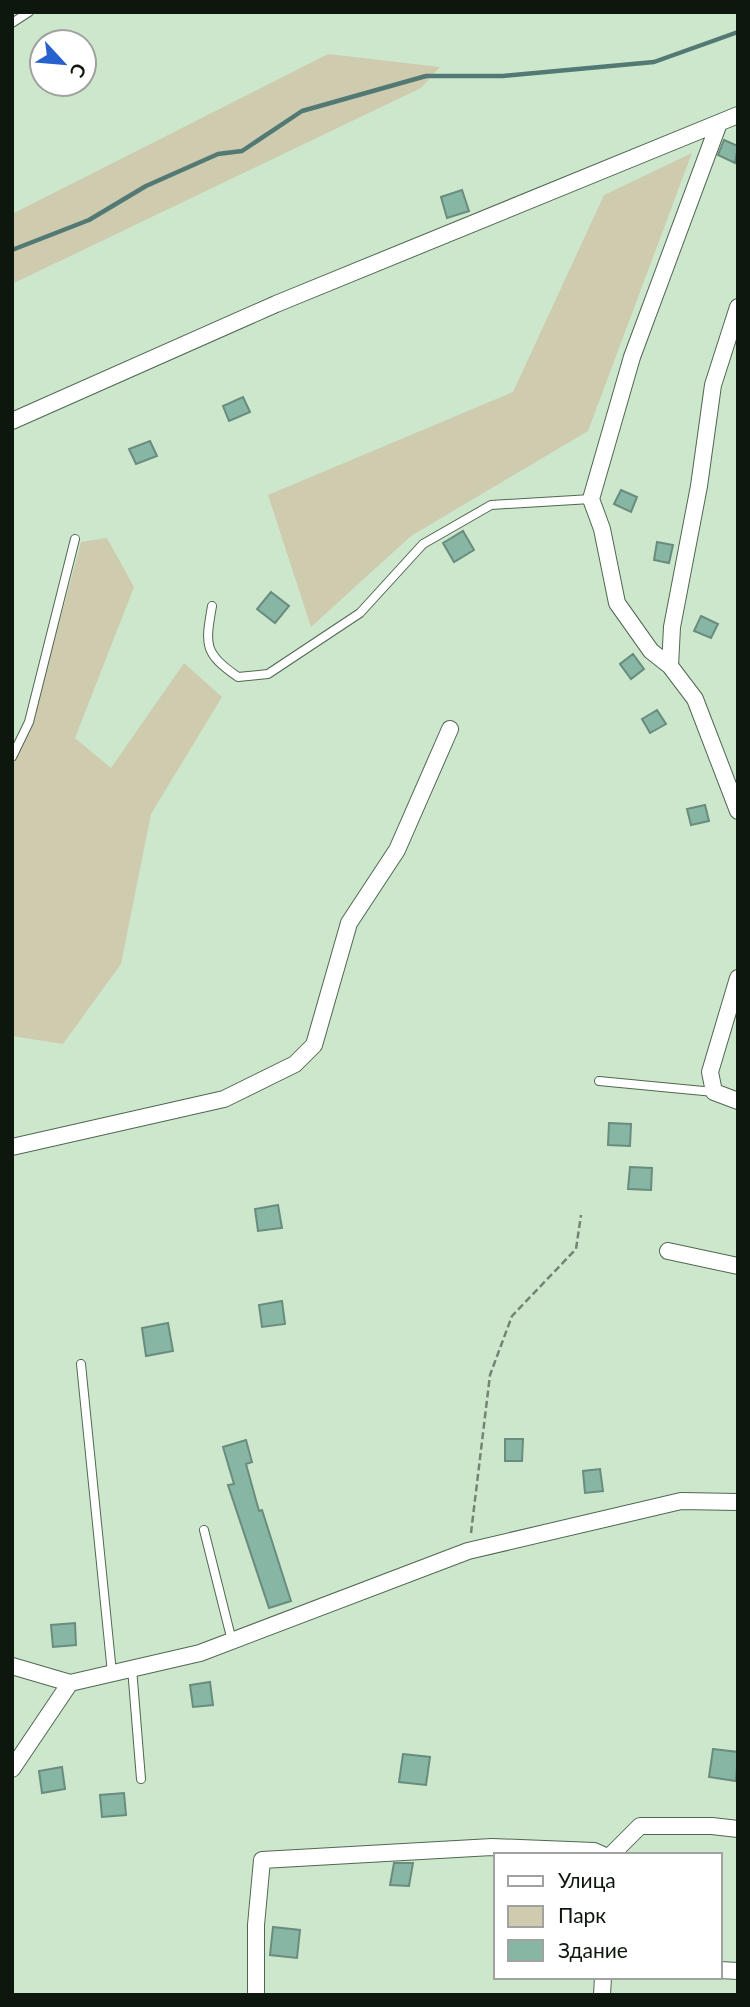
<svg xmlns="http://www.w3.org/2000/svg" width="750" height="2007" font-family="Lato,sans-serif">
  <rect width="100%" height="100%" fill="#cde7cd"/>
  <!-- green -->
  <path fill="#cfcbaf" d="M328,54L440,67L421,88L12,284V214Z
    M692,153L588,431L411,536L311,627L268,495L513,392L604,195Z
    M107,538L134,587L75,738L111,768L184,663L222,697L151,814L121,964L63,1044L12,1036V767L31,727L81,542Z"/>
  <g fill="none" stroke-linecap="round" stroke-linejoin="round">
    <!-- stream -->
    <path stroke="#527974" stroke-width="4.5" d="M12,250L89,220L146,186L218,154L242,151L302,111L426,76H503L654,62L738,32"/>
  </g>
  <!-- building -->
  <path fill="#88b6a4" stroke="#698c7e" stroke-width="2" d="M724,140L738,146L735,163L718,155Z
    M462,190L469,211L447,218L441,197Z
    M243,397L250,412L229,421L223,406Z
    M150,441L157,456L136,464L129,449Z
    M621,490L637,497L631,512L614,504Z
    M463,531L474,550L454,562L443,543Z
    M657,542L673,545L669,563L654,560Z
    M271,592L289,606L275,623L257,609Z
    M701,616L718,624L711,638L694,631Z
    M633,654L644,669L631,679L620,664Z
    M657,710L666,724L650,733L642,719Z
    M705,805L709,821L691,825L687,809Z
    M609,1123L631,1124L630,1146L608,1145Z
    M630,1167L652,1168L651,1190L628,1189Z
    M278,1205L282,1228L258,1231L255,1209Z
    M282,1301L285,1324L262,1327L259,1305Z
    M168,1323L173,1351L146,1356L142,1328Z
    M505,1439H523L522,1461H505Z
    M246,1440L252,1462L246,1464L259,1511L262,1510L291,1601L269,1608L228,1485L234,1484L223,1447Z
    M600,1469L603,1491L585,1493L583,1471Z
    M75,1623L76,1645L53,1647L51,1625Z
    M210,1682L213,1705L193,1707L190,1685Z
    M713,1749L738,1752L736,1781L709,1777Z
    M403,1754L430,1757L426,1785L399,1782Z
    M62,1767L65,1789L42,1793L39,1771Z
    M124,1793L126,1815L102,1817L100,1795Z
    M394,1863H413L409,1886L390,1885Z
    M273,1927L300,1930L297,1958L270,1955Z"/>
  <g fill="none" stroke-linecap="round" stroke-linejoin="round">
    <defs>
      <path id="lane" d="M12,23L29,12
        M212,606C205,646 204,653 238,677L268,674L360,613L423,544L491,505L591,499
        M12,757L29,722L75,539
        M599,1081L714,1092
        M81,1364L112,1673
        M204,1530L232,1641
        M132,1668L141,1779"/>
      <path id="street" d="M719,123L632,357L591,499L602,529L617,603L651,651L670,666L695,699L738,811
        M12,421L276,304L738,115
        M670,666L672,627L699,486L713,385L738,307
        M738,978L710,1072L714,1092L738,1101
        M12,1147L224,1099L295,1064L314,1045L349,923L397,850L450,729
        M668,1251L738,1266
        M12,1666L70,1683L200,1653L468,1551L681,1501L738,1502
        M12,1769L70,1683
        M611,1855L640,1826H712L738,1829
        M720,1970L738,1971
        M256,1995V1925L262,1860L492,1847L594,1851L603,1855
        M602,1995L603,1977"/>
    </defs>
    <!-- lane casing -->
    <use href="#lane" stroke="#506751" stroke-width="10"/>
    <!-- street casing -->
    <use href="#street" stroke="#506751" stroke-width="18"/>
    <!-- path -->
    <path stroke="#738573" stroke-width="2.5" stroke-dasharray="7 3.5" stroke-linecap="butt" d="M471,1533L490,1375L512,1316L576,1249L581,1215"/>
    <!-- lane -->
    <use href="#lane" stroke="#fff" stroke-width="8"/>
    <!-- street -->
    <use href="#street" stroke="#fff" stroke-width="16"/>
  </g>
  <!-- border -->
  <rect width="750" height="2007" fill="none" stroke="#0e170e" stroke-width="28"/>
  <!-- legend -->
  <rect x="494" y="1853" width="228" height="126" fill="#ffffff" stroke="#9fa29f" stroke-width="2"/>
  <rect x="508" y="1876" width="35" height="10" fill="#ffffff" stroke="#9fa29f" stroke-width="2"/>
  <text x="558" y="1888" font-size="21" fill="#0e170e">Улица</text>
  <rect x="508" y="1906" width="35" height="21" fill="#cfcbaf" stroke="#9fa29f" stroke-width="2"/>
  <text x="558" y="1923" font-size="21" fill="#0e170e">Парк</text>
  <rect x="508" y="1940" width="35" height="21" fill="#88b6a4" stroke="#9fa29f" stroke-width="2"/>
  <text x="558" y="1958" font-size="21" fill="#0e170e">Здание</text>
  <!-- north arrow -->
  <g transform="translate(63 63) rotate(116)"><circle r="33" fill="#ffffff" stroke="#9fa29f" stroke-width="2"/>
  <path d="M0-5L12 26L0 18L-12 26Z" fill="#2761ce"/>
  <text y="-10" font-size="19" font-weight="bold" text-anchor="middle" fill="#0e170e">С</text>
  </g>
</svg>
